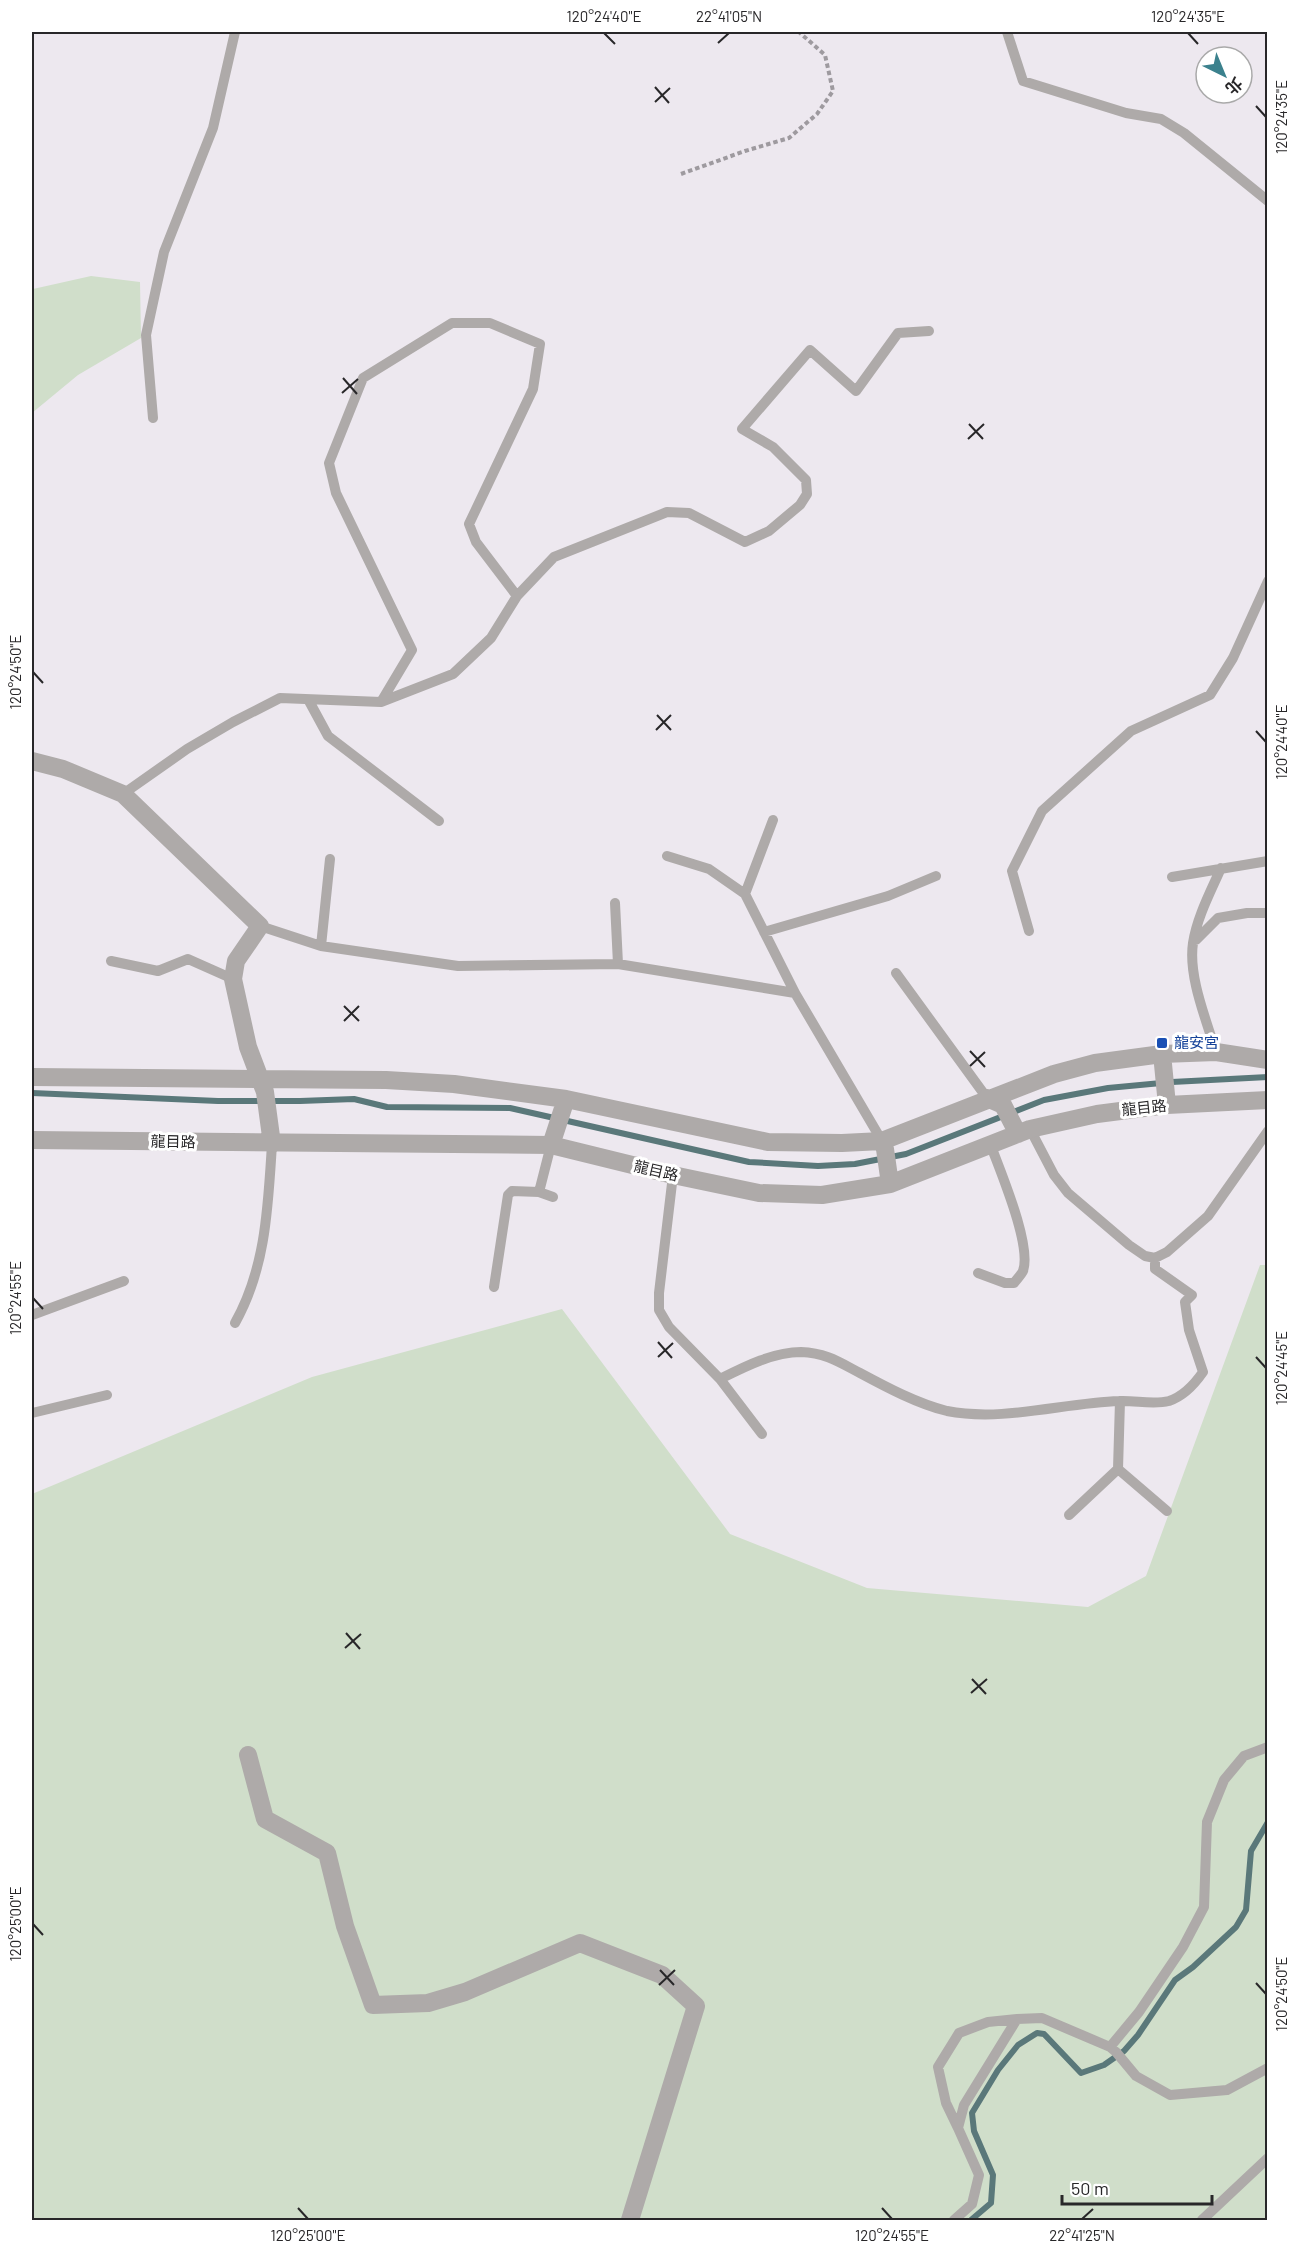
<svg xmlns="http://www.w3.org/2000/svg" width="1299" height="2252" font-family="Barlow,'Noto Sans TC',sans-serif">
  <rect width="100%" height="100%" fill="#ede8ef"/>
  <!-- green -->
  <path fill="#d0deca" d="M91,276L140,282L141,338L78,375L32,413V283L33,289Z
    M1260,1265H1267V2220H32V1494L312,1377L562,1309L730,1534L867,1588L1088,1607L1146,1576Z"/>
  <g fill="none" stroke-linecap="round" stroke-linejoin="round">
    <!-- stream -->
    <path stroke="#5a787a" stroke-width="6" d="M32,1093L218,1101H300L354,1099L387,1107L510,1108L749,1162L818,1166L855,1164L906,1154L1044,1100L1108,1088L1172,1082L1268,1077
      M971,2220L991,2203L993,2175L974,2131L972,2113L998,2070L1018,2045L1037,2033L1044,2034L1081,2073L1104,2065L1124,2051L1138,2035L1175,1980L1193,1967L1236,1927L1246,1910L1251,1851L1268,1822"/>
    <!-- path -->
    <path stroke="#9e9a9f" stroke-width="4" stroke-dasharray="4.5 3" stroke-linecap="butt" d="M681,174L745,151L789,138L817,114L833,91L825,55L799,32"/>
    <!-- lane -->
    <path stroke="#aeaaa9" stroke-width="10" d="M1007,32L1023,81L1126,113L1161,119L1184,133L1268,201
      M153,418L146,335L164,252L213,128L235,32
      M309,701L328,736L439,821
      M381,702L412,650L336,493L329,463L363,378L452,323H490L540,344L533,389L469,524L476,542L517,596
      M123,794L187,749L233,722L280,698L381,702L453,674L491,638L517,596L554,557L667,512L689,513L745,542L769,531L800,505L807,494L806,480L773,447L742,429L810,350L856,391L898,333L929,331
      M667,856L709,869L745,894L795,993L882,1141
      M1172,877L1268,861
      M745,894L773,820
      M615,903L618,964
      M260,926L321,946L458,966L618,964L795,993
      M1029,931L1012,871L1042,811L1131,731L1210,695L1233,658L1268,581
      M764,932L888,896L936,876
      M1196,940L1218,918L1247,913H1268
      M321,946L330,859
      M111,961L158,971L188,959L233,979
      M896,973L987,1098
      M1216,1052C1206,1019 1188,976 1193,943C1197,917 1211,891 1221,868
      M1030,1129L1054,1175L1068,1193L1129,1245L1145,1256L1155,1258L1167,1252L1208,1216L1268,1131
      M673,1175L659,1293V1310L669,1327L720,1379L762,1434
      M539,1192L551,1145
      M978,1273L1005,1283H1014C1017,1279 1021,1275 1023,1271C1032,1246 1001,1173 991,1146
      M494,1287L508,1195L512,1191L539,1192L553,1197
      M32,1315L124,1281
      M235,1323C266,1268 268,1206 272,1144
      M720,1379C744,1367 773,1352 801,1352C826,1353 839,1362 860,1373C886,1387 918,1404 947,1411C1003,1422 1063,1403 1119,1401C1135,1400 1152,1405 1169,1401C1184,1396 1194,1385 1203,1372L1189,1330L1185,1302L1192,1295L1155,1269V1258
      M32,1413L107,1395
      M1118,1469L1120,1401
      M1069,1515L1118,1469L1167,1511
      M1110,2047L1139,2012L1183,1947L1204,1907L1207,1822L1224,1780L1244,1756L1268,1747
      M958,2128L946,2103L938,2067L959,2033L988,2022L1017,2019
      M954,2220L972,2204L979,2175L958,2128L964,2105L1017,2019L1042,2018L1110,2047L1116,2052L1136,2076L1170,2095L1227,2090L1268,2068
      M1202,2220L1268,2158"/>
    <!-- street -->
    <path stroke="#aeaaa9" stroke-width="18" d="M32,761L63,769L123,794L260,926L236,961L233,979L248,1047L265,1092L272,1144
      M1162,1054L1167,1105
      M32,1077L386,1080L454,1084L566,1099L768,1142L842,1143L882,1141L1054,1074L1095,1063L1162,1054L1216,1052L1268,1060
      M987,1098L1003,1105L1018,1134
      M32,1140L551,1145L673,1175L759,1193L822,1195L890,1184L1030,1129L1097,1114L1167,1105L1268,1100
      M882,1141L885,1149L890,1184
      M551,1145L566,1099
      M248,1755L265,1819L327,1853L345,1926L373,2005L428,2003L465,1992L580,1943L662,1975L696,2006L630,2220"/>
  </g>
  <!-- ticks -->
  <path fill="none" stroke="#282729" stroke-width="2" d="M604,33L615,44M1188,33L1198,44M718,43L729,33M655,87L669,103M655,102L670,88M1256,106L1266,117M343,378L357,394M342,393L358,379M969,424L983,439M968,439L984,424M33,672L43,683M657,715L671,730M656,730L671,715M1256,731L1266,742M344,1006L359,1021M344,1021L359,1006M970,1051L985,1067M970,1066L985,1052M33,1298L43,1309M658,1342L672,1358M658,1357L673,1343M1256,1357L1266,1368M346,1633L360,1649M345,1648L361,1634M972,1679L986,1694M971,1693L987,1679M33,1924L43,1935M660,1970L674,1985M1256,1983L1266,1994M659,1985L675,1970M298,2208L308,2219M882,2208L892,2219M1082,2219L1093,2209"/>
  <!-- markers -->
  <rect fill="#1a4fb4" stroke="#fff" stroke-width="2" x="1156" y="1037" width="12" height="12" rx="3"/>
  <g text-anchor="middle" stroke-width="6" stroke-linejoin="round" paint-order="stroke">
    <!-- transit labels -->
    <g font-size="15" fill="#164399" stroke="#fff" text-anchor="start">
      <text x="1174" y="1048">龍安宮</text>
    </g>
    <!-- street labels -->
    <g font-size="15" fill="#282729" stroke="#fff">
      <text transform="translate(1144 1108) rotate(-6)" y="5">龍目路</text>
      <text transform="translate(173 1142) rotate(1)" y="5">龍目路</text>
      <text transform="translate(656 1171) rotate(13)" y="5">龍目路</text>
    </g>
  </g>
  <!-- border -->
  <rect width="1299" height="2252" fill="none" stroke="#ffffff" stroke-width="66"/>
  <!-- north arrow -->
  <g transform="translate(1224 75) rotate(137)"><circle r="28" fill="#ffffff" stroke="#a9a9a9" stroke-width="1.5"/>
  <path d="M0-4.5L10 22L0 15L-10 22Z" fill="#3b818d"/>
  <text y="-9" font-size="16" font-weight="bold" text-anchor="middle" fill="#282729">北</text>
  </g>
  <!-- scale -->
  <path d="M1062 2195v9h150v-9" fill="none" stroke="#282729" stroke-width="3"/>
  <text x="1071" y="2195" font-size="18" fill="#282729" stroke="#ffffff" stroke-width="4.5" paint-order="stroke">50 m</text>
  <rect x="33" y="33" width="1233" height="2186" fill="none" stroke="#282729" stroke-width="2"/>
  <g font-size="15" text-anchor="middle" fill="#282729">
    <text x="604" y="22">120°24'40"E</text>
    <text x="729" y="22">22°41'05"N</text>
    <text x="1188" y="22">120°24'35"E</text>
    <text transform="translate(1282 117) rotate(-90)" y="5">120°24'35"E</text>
    <text transform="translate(16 672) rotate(-90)" y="5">120°24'50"E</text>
    <text transform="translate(1282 742) rotate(-90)" y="5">120°24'40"E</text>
    <text transform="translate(16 1298) rotate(-90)" y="5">120°24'55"E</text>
    <text transform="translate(1282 1368) rotate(-90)" y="5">120°24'45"E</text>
    <text transform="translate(16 1924) rotate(-90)" y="5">120°25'00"E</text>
    <text transform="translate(1282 1994) rotate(-90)" y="5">120°24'50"E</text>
    <text x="308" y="2241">120°25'00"E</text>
    <text x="892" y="2241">120°24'55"E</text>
    <text x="1082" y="2241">22°41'25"N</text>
  </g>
</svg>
